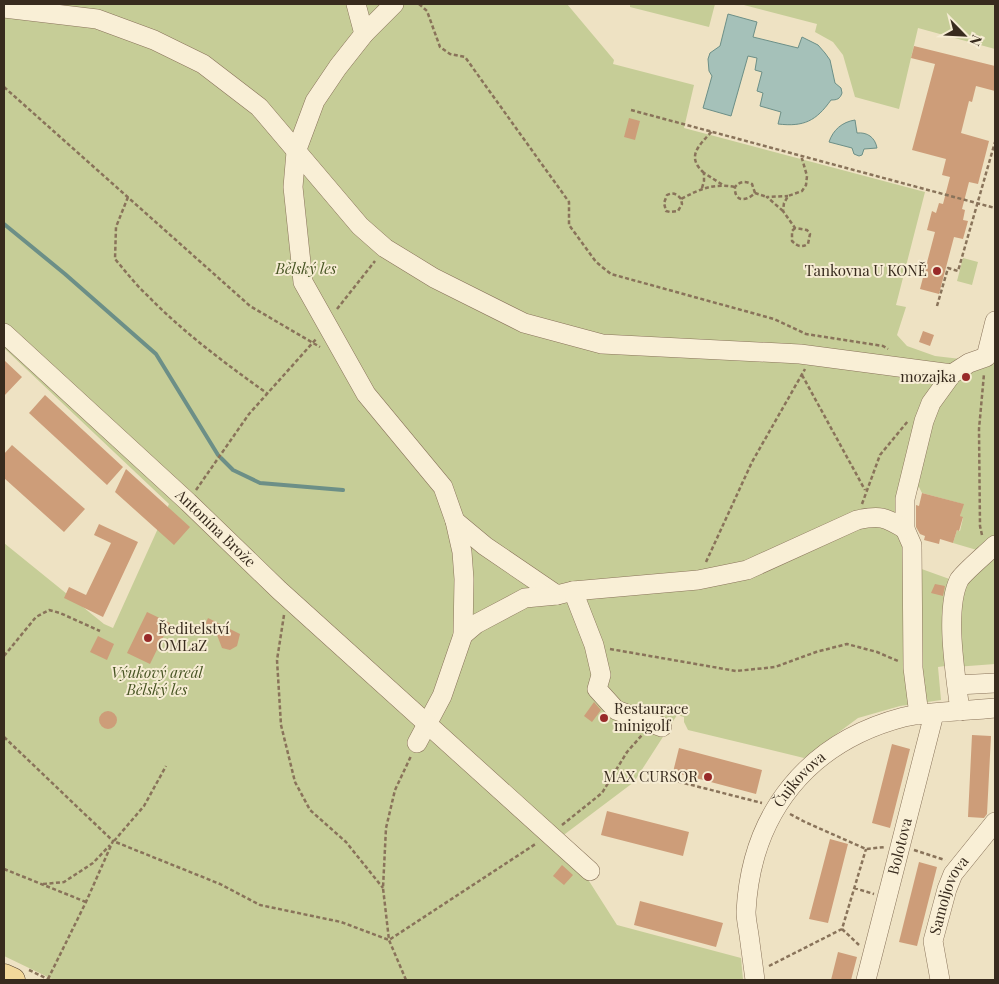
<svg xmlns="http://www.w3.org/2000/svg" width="999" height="984" font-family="'Playfair Display',serif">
  <rect width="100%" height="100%" fill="#eee2c3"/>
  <!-- green -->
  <path fill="#c6cd97" d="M4,4H567L614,60L613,64L694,85L684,128L925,192L896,305L906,307L897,335L907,346L935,356L995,363V664L955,667L952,606L960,579L987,553L953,543L957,530L960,531L963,518L960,516L963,504L922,493L919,487L909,504V542L916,567L955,581L950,605L952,665L938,667L941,700L900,706L858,718L804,758L688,730L684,722V717L677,715L634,782L561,837L617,925L741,958L743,980H54L4,956V543L104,624L113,628L169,504L4,348Z
    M630,4H715L709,27L630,7Z
    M740,4H995V49L918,28L899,109L855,97L843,55L833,42L815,32L817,24Z
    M963,258L978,262L972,285L957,281Z"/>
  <!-- water -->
  <path fill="#a5c1b9" stroke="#6c8f87" d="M728,14L757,22L753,37L798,48L802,37L818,45L825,53L830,60L835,83L841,88L842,93C840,99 837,100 831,100C816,121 804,127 778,124L781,112L760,106L763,93L757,91L762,72L755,70L757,58L748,56L731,116L703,108L712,76L709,71L708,59L710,53L720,46Z
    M855,120L857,133C867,132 875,137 877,148L864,149L862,155L859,156L854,154L852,148L829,142C833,130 842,122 855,120Z"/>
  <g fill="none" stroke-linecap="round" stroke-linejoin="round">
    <!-- stream -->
    <path stroke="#6c8f87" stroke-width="4" d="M4,224L65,274L156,354L218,455
      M221,458L233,470L260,483L343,490"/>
  </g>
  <!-- building -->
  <path fill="#cd9d79" d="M914,46L995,66V91L976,86L972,102L969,101L961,133L989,141L978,184L969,182L962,209L965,210L963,220L968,221L963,239L954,237L939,294L920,289L935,232L927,230L932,211L936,213L939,203L943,204L950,177L942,175L946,159L912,150L935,64L911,58Z
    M629,118L640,121L635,140L624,137Z
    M923,331L934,335L930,346L919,342Z
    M4,360L22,377L4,396Z
    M45,395L123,467L107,485L29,413Z
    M12,445L85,509L64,532L4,478V454Z
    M126,469L190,527L174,545L115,492Z
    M922,493L964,504L960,516L963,517L959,531L957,530L953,543L940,539L939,544L924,540L925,536L920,534L916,527V505L919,506Z
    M99,524L138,542L103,617L64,598L69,587L86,595L111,543L94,535Z
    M935,584L945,586L943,596L931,593Z
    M147,612L170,623L150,664L127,653Z
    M208,618L240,634L237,646L230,650L222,648L217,635L203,629Z
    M98,636L114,644L107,660L90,652Z
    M594,702L601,710L592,722L584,716Z
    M99 720a9 9 0 1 1 18 0a9 9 0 1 1-18 0Z
    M972,735L991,736L987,814L984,818L968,817Z
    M892,744L910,749L890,828L872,823Z
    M679,748L762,770L756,794L673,772Z
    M607,811L689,832L683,856L601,835Z
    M830,839L848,844L828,923L809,919Z
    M919,862L937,867L917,946L899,942Z
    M562,865L573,875L564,885L553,876Z
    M640,901L723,923L716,947L634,925Z
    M838,952L857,957L851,980H831Z"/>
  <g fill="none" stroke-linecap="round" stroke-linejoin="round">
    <defs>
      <g id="minor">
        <path d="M356,4L364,34"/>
        <path d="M394,4L364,34L338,67L315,101L296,152L293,187L303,282L366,394L443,487L455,521L462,552L464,579L463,635L442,696L417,743"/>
        <path d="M4,8L97,19L154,40L203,64L259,107L360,226L385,248L434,278L524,323L602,344L800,354L952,374"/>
        <path id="s1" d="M4,333L188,502L279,590L590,871"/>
        <path d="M455,521L485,546L557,595L573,591"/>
        <path d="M463,635L476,624L525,598L557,595"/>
        <path d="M957,685L995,683"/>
        <path d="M960,711C956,677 944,611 959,580C963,573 988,552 995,545"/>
        <path d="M919,715L913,668L912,545L905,529V499L924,421L931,403L952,374L969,363L986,357L995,321"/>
        <path d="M662,727L616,710L597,689L601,675L594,645L573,591L698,580L747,570L857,520C880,515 885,517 905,529"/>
        <path id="s2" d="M755,980C753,965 751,950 749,935C748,928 746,919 746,912C751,813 808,742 904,717C930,711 968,711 995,708"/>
        <path id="s3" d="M866,980L934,714"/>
        <path id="s4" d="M940,980L933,941L947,889L953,874L995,822"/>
      </g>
      <path id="major" d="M4,976L13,980"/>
    </defs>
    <!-- minor casing -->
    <use href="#minor" stroke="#89735a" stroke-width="20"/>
    <!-- major casing -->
    <use href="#major" stroke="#56412e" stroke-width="25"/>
    <!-- path -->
    <path stroke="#89735a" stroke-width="2.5" stroke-dasharray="4 2.5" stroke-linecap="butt" d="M419,4L427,11L440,47L450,54L465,57L569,202V225L596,262L611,274L774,319L806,334L883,346L888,349
      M4,87L250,306L320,347
      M631,110L995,208
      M704,173C685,156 700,145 712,131
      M702,188L704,181V173L723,185
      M755,193L752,184C745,181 740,181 735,187C734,202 746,202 755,193L767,197
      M128,197L116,227L115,259C126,272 136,285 148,296C184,333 226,364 268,394
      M681,199C677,194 673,192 667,195L664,203L666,211L670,212L678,211L682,204L681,199C700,189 713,183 735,187
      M783,211L767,197L788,196
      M795,228L792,231V241C797,246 801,248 808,244L810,234L807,230L795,228L783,211L784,203L788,196L802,191L806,185L807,176L801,155
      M937,306L948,268L958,271L995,142
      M337,309L375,261
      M802,375L865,490
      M196,490L249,414L317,338
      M862,504L880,455L908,421
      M982,535L980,526L979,429L984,374
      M706,562L752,462L805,369
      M284,615L277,660L281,725L295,782L310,810L346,842L383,888
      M610,649L736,671L775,667L816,652L847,644L877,652L898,661
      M4,656L36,617L49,610L60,613L100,631
      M4,737L113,841
      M672,780L762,803
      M790,814L805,822L866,849L885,847
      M562,825L602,793L627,752L642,735
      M114,841L144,806L166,766
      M914,850L945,860
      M4,869L86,902
      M43,884L64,882L93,863L110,845
      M854,888L874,894
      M842,929L859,945
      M769,966L842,929L866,849
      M29,970L50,980
      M48,979L86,902L113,841L220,884L260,905L341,922L389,940L537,843
      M406,980L389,940L383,888L386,828L395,790L411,756"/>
    <!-- minor -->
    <use href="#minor" stroke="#f9efd6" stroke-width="19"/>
    <!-- major -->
    <use href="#major" stroke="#f2d89b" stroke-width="24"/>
  </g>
  <!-- markers -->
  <g fill="#982a29" stroke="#f6ecd3" stroke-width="2">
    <circle cx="937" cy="271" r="5"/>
    <circle cx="966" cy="377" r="5"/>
    <circle cx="148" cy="638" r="5"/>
    <circle cx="604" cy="718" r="5"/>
    <circle cx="708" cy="777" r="5"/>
  </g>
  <g text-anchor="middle" stroke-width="4" stroke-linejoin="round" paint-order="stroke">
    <!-- park labels -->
    <g font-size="15" font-style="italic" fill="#485524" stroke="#f6ecd3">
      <text x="306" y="274">Bělský les</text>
      <text x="157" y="678">Výukový areál<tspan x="157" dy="17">Bělský les</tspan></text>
    </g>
    <!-- poi labels -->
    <g font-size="15" fill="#382b1e" stroke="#f6ecd3" text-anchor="end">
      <text x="927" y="276">Tankovna U KONĚ</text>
      <text x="956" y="382">mozajka</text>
      <text x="158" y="634" text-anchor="start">Ředitelství<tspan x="158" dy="17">OMLaZ</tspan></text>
      <text x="614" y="714" text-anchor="start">Restaurace<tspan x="614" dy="17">minigolf</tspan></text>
      <text x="698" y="782">MAX CURSOR</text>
    </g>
    <!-- street labels -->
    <g font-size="15" fill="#382b1e" stroke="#f6ecd3">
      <text dy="5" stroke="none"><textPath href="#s1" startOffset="288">Antonína Brože</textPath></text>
      <text dy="5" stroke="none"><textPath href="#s2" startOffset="215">Čujkovova</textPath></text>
      <text dy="5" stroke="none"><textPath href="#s3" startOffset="138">Bolotova</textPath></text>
      <text dy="5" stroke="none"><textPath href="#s4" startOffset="88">Samoljovova</textPath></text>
    </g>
  </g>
  <!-- border -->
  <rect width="999" height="984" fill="none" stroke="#382b1e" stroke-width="10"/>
  <!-- north arrow -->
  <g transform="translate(964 35) rotate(114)" stroke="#f6ecd3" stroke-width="4" paint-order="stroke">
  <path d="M0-4L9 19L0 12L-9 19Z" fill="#382b1e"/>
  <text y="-8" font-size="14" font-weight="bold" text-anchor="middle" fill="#382b1e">N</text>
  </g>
</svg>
